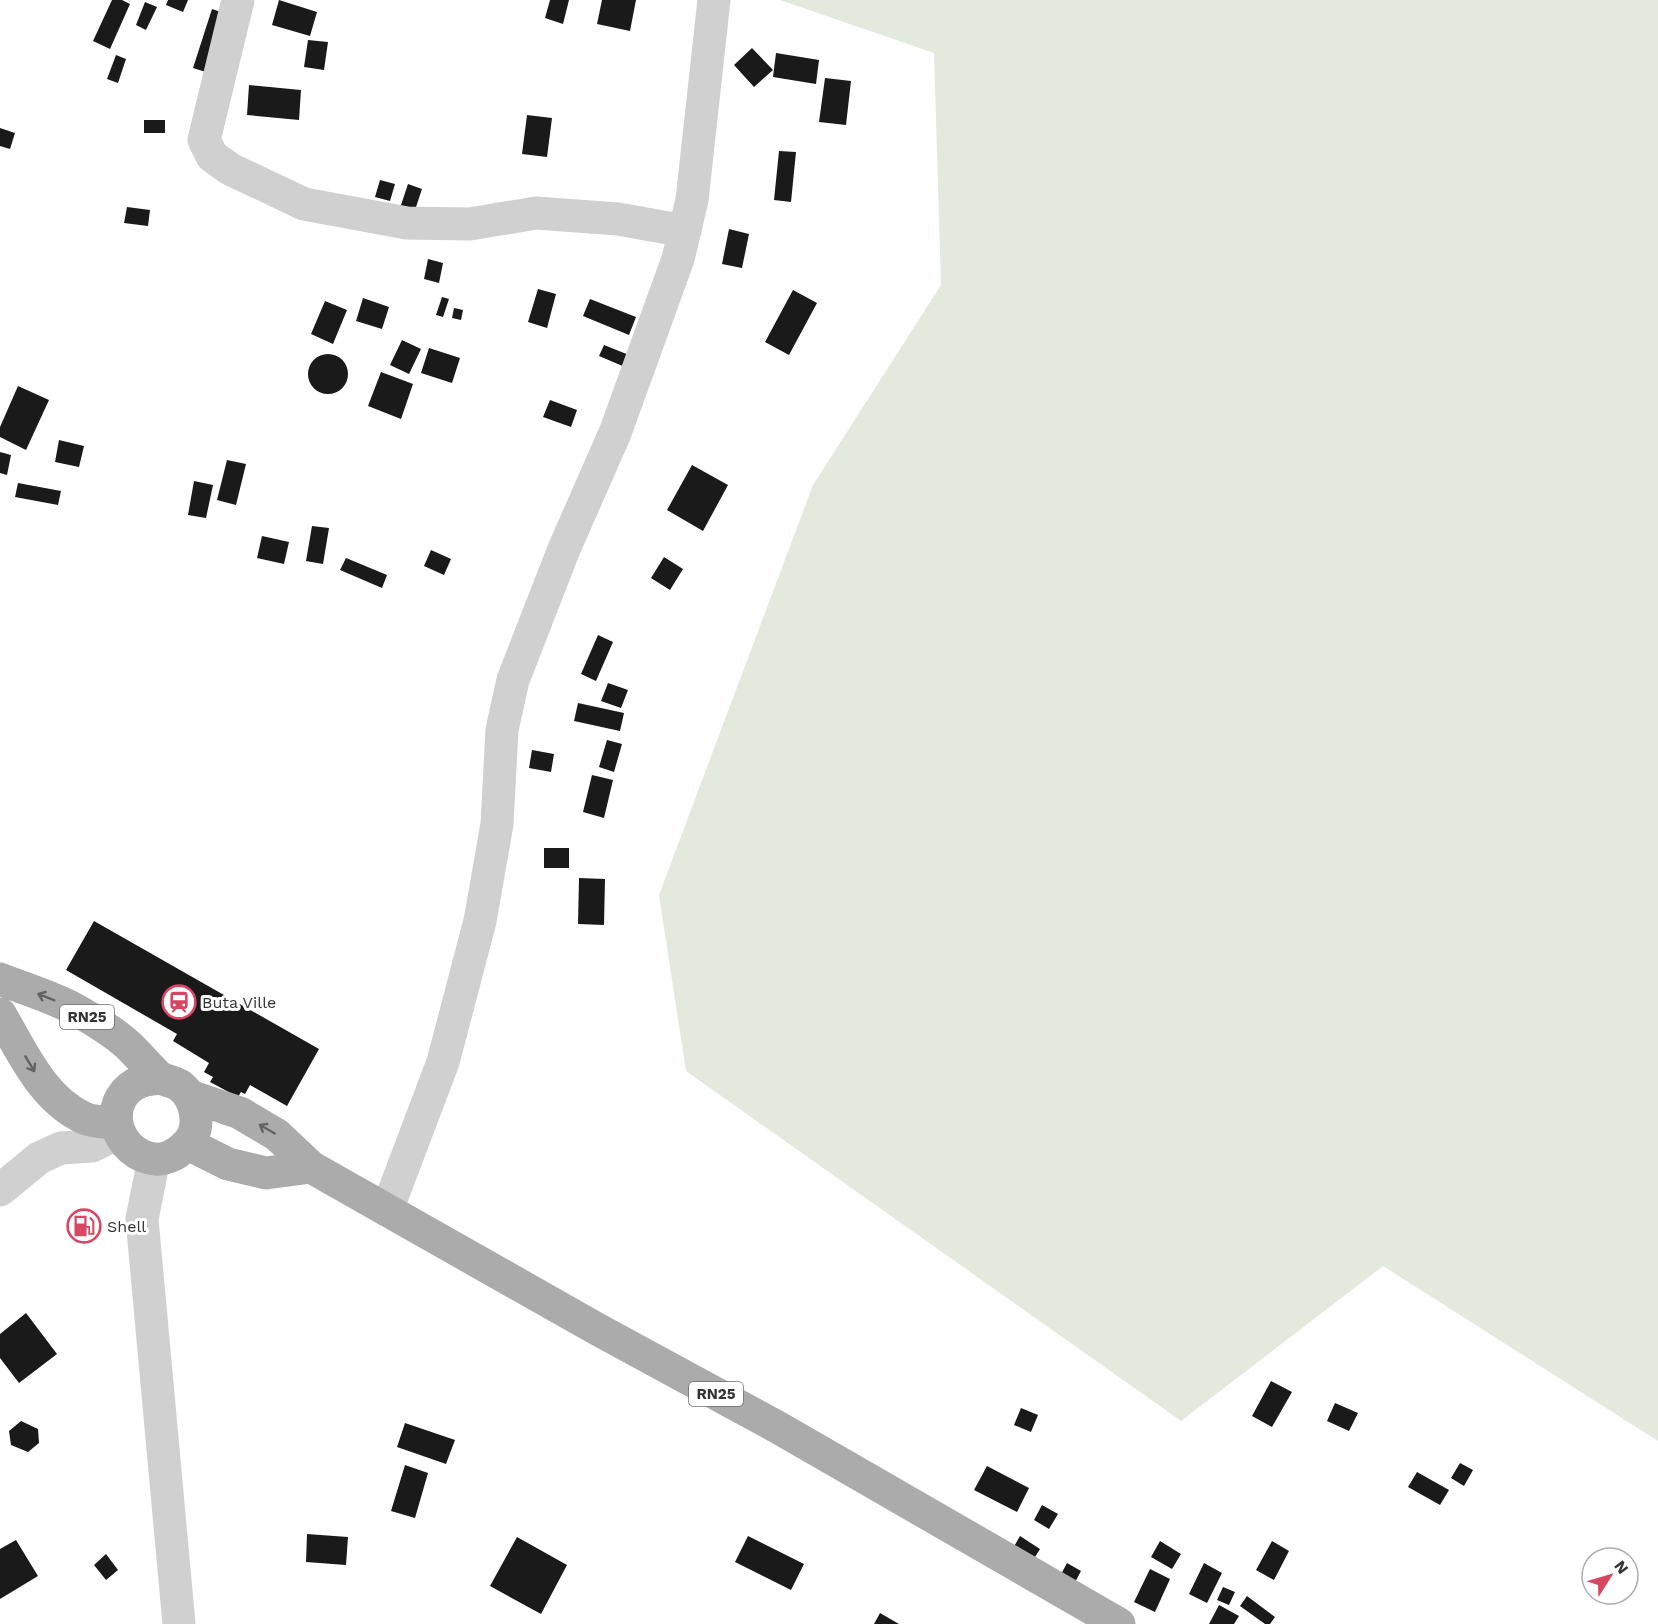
<svg xmlns="http://www.w3.org/2000/svg" width="1658" height="1624" font-family="'Work Sans',sans-serif">
  <rect width="100%" height="100%" fill="#fff"/>
  <!-- green -->
  <path fill="#e4e9dd" d="M780,0H1658V1441L1383,1266L1181,1421L686,1071L659,895L813,485L941,285L934,53Z"/>
  <!-- building -->
  <path fill="#1a1a1a" d="M112,0H122L130,4L110,49L93,41Z
    M168,0H188L183,12L166,5Z
    M279,0L317,12L310,36L272,25Z
    M550,0H569L563,24L545,18Z
    M602,0H636L630,31L597,24Z
    M145,2L157,7L146,30L136,25Z
    M212,9L230,15L212,74L193,68Z
    M308,40L328,42L324,70L304,67Z
    M752,48L773,70L754,87L734,65Z
    M776,53L819,60L816,84L773,77Z
    M116,55L126,59L118,83L107,79Z
    M825,78L851,81L846,125L819,122Z
    M249,85L301,90L299,120L247,115Z
    M527,115L552,118L547,157L522,154Z
    M144,120H165V133H144Z
    M0,128L15,133L10,149L0,146Z
    M779,151L796,152L791,202L774,200Z
    M380,180L395,184L390,201L375,197Z
    M408,184L422,189L414,213L400,208Z
    M127,207L150,210L148,226L124,223Z
    M729,229L749,234L742,268L722,264Z
    M428,259L443,263L439,283L424,279Z
    M538,289L556,294L547,328L528,322Z
    M793,290L817,303L789,355L765,342Z
    M442,297L449,299L443,317L436,315Z
    M363,298L389,307L382,329L356,321Z
    M590,299L636,317L629,335L583,316Z
    M325,301L347,310L333,344L311,334Z
    M454,308L463,310L461,320L452,318Z
    M402,340L421,349L409,374L390,365Z
    M604,345L629,355L625,367L599,356Z
    M429,348L460,358L452,383L421,373Z
    M308 374a20 20 0 1 1 40 0a20 20 0 1 1-40 0Z
    M381,372L413,384L401,419L368,406Z
    M18,386L49,400L26,450L0,437V427Z
    M550,400L577,410L571,427L543,417Z
    M59,440L84,446L79,467L55,462Z
    M0,452L11,455L7,475L0,473Z
    M227,460L246,464L236,505L217,500Z
    M692,465L728,485L703,531L667,510Z
    M194,481L213,485L206,518L188,515Z
    M18,483L61,491L58,505L15,497Z
    M312,526L329,528L323,564L306,561Z
    M262,536L289,542L284,564L257,558Z
    M431,550L451,559L444,575L424,566Z
    M664,557L683,569L670,590L651,578Z
    M346,558L387,575L382,588L340,570Z
    M598,635L613,642L596,681L581,674Z
    M608,683L628,690L621,708L601,701Z
    M578,703L624,713L620,731L574,721Z
    M607,740L622,744L614,772L599,767Z
    M532,750L554,754L551,772L529,768Z
    M592,775L613,780L604,818L583,812Z
    M544,848H569V868H544Z
    M579,878L605,879L604,925L578,924Z
    M94,921L319,1049L287,1106L250,1085L245,1094L241,1092L238,1097L210,1082L213,1077L204,1072L209,1063L173,1041L177,1034L66,970Z
    M26,1313L57,1354L19,1383L0,1358V1334Z
    M1271,1381L1292,1392L1272,1427L1252,1416Z
    M1335,1403L1358,1413L1349,1431L1327,1421Z
    M1021,1408L1038,1415L1031,1432L1014,1425Z
    M21,1421L38,1429L39,1443L28,1452L11,1445L9,1431Z
    M405,1423L455,1440L446,1464L397,1447Z
    M1460,1463L1473,1470L1464,1486L1451,1478Z
    M405,1465L428,1473L415,1518L391,1511Z
    M987,1466L1029,1488L1017,1512L974,1490Z
    M1417,1472L1449,1490L1440,1505L1408,1487Z
    M1042,1505L1058,1514L1049,1529L1034,1520Z
    M307,1534L348,1537L346,1565L306,1562Z
    M748,1536L804,1564L791,1590L735,1562Z
    M1020,1536L1040,1549L1032,1562L1012,1550Z
    M517,1537L567,1565L541,1614L490,1586Z
    M16,1540L38,1576L0,1599V1549Z
    M1160,1541L1181,1554L1172,1569L1151,1557Z
    M1272,1541L1289,1551L1274,1580L1256,1570Z
    M106,1554L118,1570L106,1580L94,1565Z
    M1067,1563L1081,1571L1072,1588L1058,1580Z
    M1204,1563L1222,1573L1207,1603L1189,1594Z
    M1150,1569L1170,1579L1155,1612L1134,1602Z
    M1223,1587L1235,1592L1229,1605L1217,1600Z
    M1247,1596L1275,1617L1270,1624H1265L1240,1606Z
    M1219,1605L1239,1616L1234,1624H1209Z
    M880,1613L899,1624H874Z"/>
  <g fill="none" stroke-linecap="round" stroke-linejoin="round">
    <!-- minor -->
    <path stroke="#d0d0d0" stroke-width="33" d="M238,0L204,140L212,156L230,169L304,204L407,223L470,224L536,213L618,219L685,231
      M154,1159L142,1219L179,1624
      M0,1190L39,1158L61,1148L92,1146L118,1133
      M387,1210L443,1062L480,921L497,824L502,730L513,680L564,549L615,433L678,259L692,200L714,0"/>
    <!-- major -->
    <path stroke="#ababab" stroke-width="33" d="M0,979C25,989 53,997 76,1010C92,1019 116,1034 129,1046C139,1056 148,1066 158,1076C164,1081 172,1081 179,1085C197,1098 203,1129 186,1145C177,1155 163,1162 149,1158C111,1148 103,1095 142,1081C148,1079 155,1079 161,1078
      M0,1014C22,1051 42,1099 84,1118C93,1122 106,1122 116,1123
      M190,1096L240,1113L277,1135L311,1167L597,1329L779,1428L1119,1624
      M188,1144L228,1164L266,1173L311,1167"/>
  </g>
  <!-- one-way arrows -->
  <defs><path id="oneway-shaft" d="M-6 0H5M1.5-3L5.5 0L1.5 3" fill="none" stroke-width="1.6" stroke-linecap="round" stroke-linejoin="round" transform="scale(1.5)"/></defs>
  <g stroke="#636363">
    <use href="#oneway-shaft" transform="translate(46 997) rotate(-158)"/>
    <use href="#oneway-shaft" transform="translate(30 1064) rotate(59)"/>
    <use href="#oneway-shaft" transform="translate(267 1129) rotate(-150)"/>
  </g>
  <!-- icons -->
  <defs>
    <symbol id="station-ring" viewBox="-11 -11 22 22"><circle r="9.5" fill="#fff" stroke="#d84761" stroke-width="1.5"/><path d="M-3-6H3Q5-6 5-4V2Q5 4 3 4L4.5 6H3L1.5 4h-3L-3 6H-4.5L-3 4Q-5 4-5 2V-4Q-5-6-3-6ZM-3.5-4v3h7v-3ZM-3.5 1v1.5H-2V1ZM2 1v1.5H3.5V1Z" fill="#d84761"/></symbol>
    <symbol id="fuel-ring" viewBox="-11 -11 22 22"><circle r="9.5" fill="#fff" stroke="#d84761" stroke-width="1.5"/><path d="M-5.5-6h7V0h2V4h1.3V-2.5L3-4.5l.8-.8L6-3V5H2.5V1h-1V6h-7ZM-4.2-4.7v3.2H.2V-4.7Z" fill="#d84761"/></symbol>
  </defs>
  <g fill-rule="evenodd">
    <use href="#station-ring" x="160" y="983" width="38" height="38"/>
    <use href="#fuel-ring" x="65" y="1207" width="38" height="38"/>
  </g>
  <g text-anchor="middle" stroke-width="6" stroke-linejoin="round" paint-order="stroke">
    <!-- shield labels -->
    <g fill="#fff" stroke="#707070" stroke-width="1.5">
      <rect x="60" y="1005" width="54" height="24" rx="4.5"/>
      <rect x="689" y="1382" width="54" height="24" rx="4.5"/>
    </g>
    <g font-size="15" font-weight="bold" fill="#333">
      <text x="87" y="1022">RN25</text>
      <text x="716" y="1399">RN25</text>
    </g>
    <!-- poi labels -->
    <g font-size="16" fill="#333" stroke="#fff" text-anchor="start">
      <text x="202" y="1008">Buta Ville</text>
      <text x="107" y="1232">Shell</text>
    </g>
  </g>
  <!-- north arrow -->
  <g transform="translate(1610 1576) rotate(53)"><circle r="28" fill="#ffffff" stroke="#adadad" stroke-width="1.5"/>
  <path d="M0-4.5L10 22L0 15L-10 22Z" fill="#d84761"/>
  <text y="-9" font-size="16" font-weight="bold" text-anchor="middle" fill="#333333">N</text>
  </g>
</svg>
